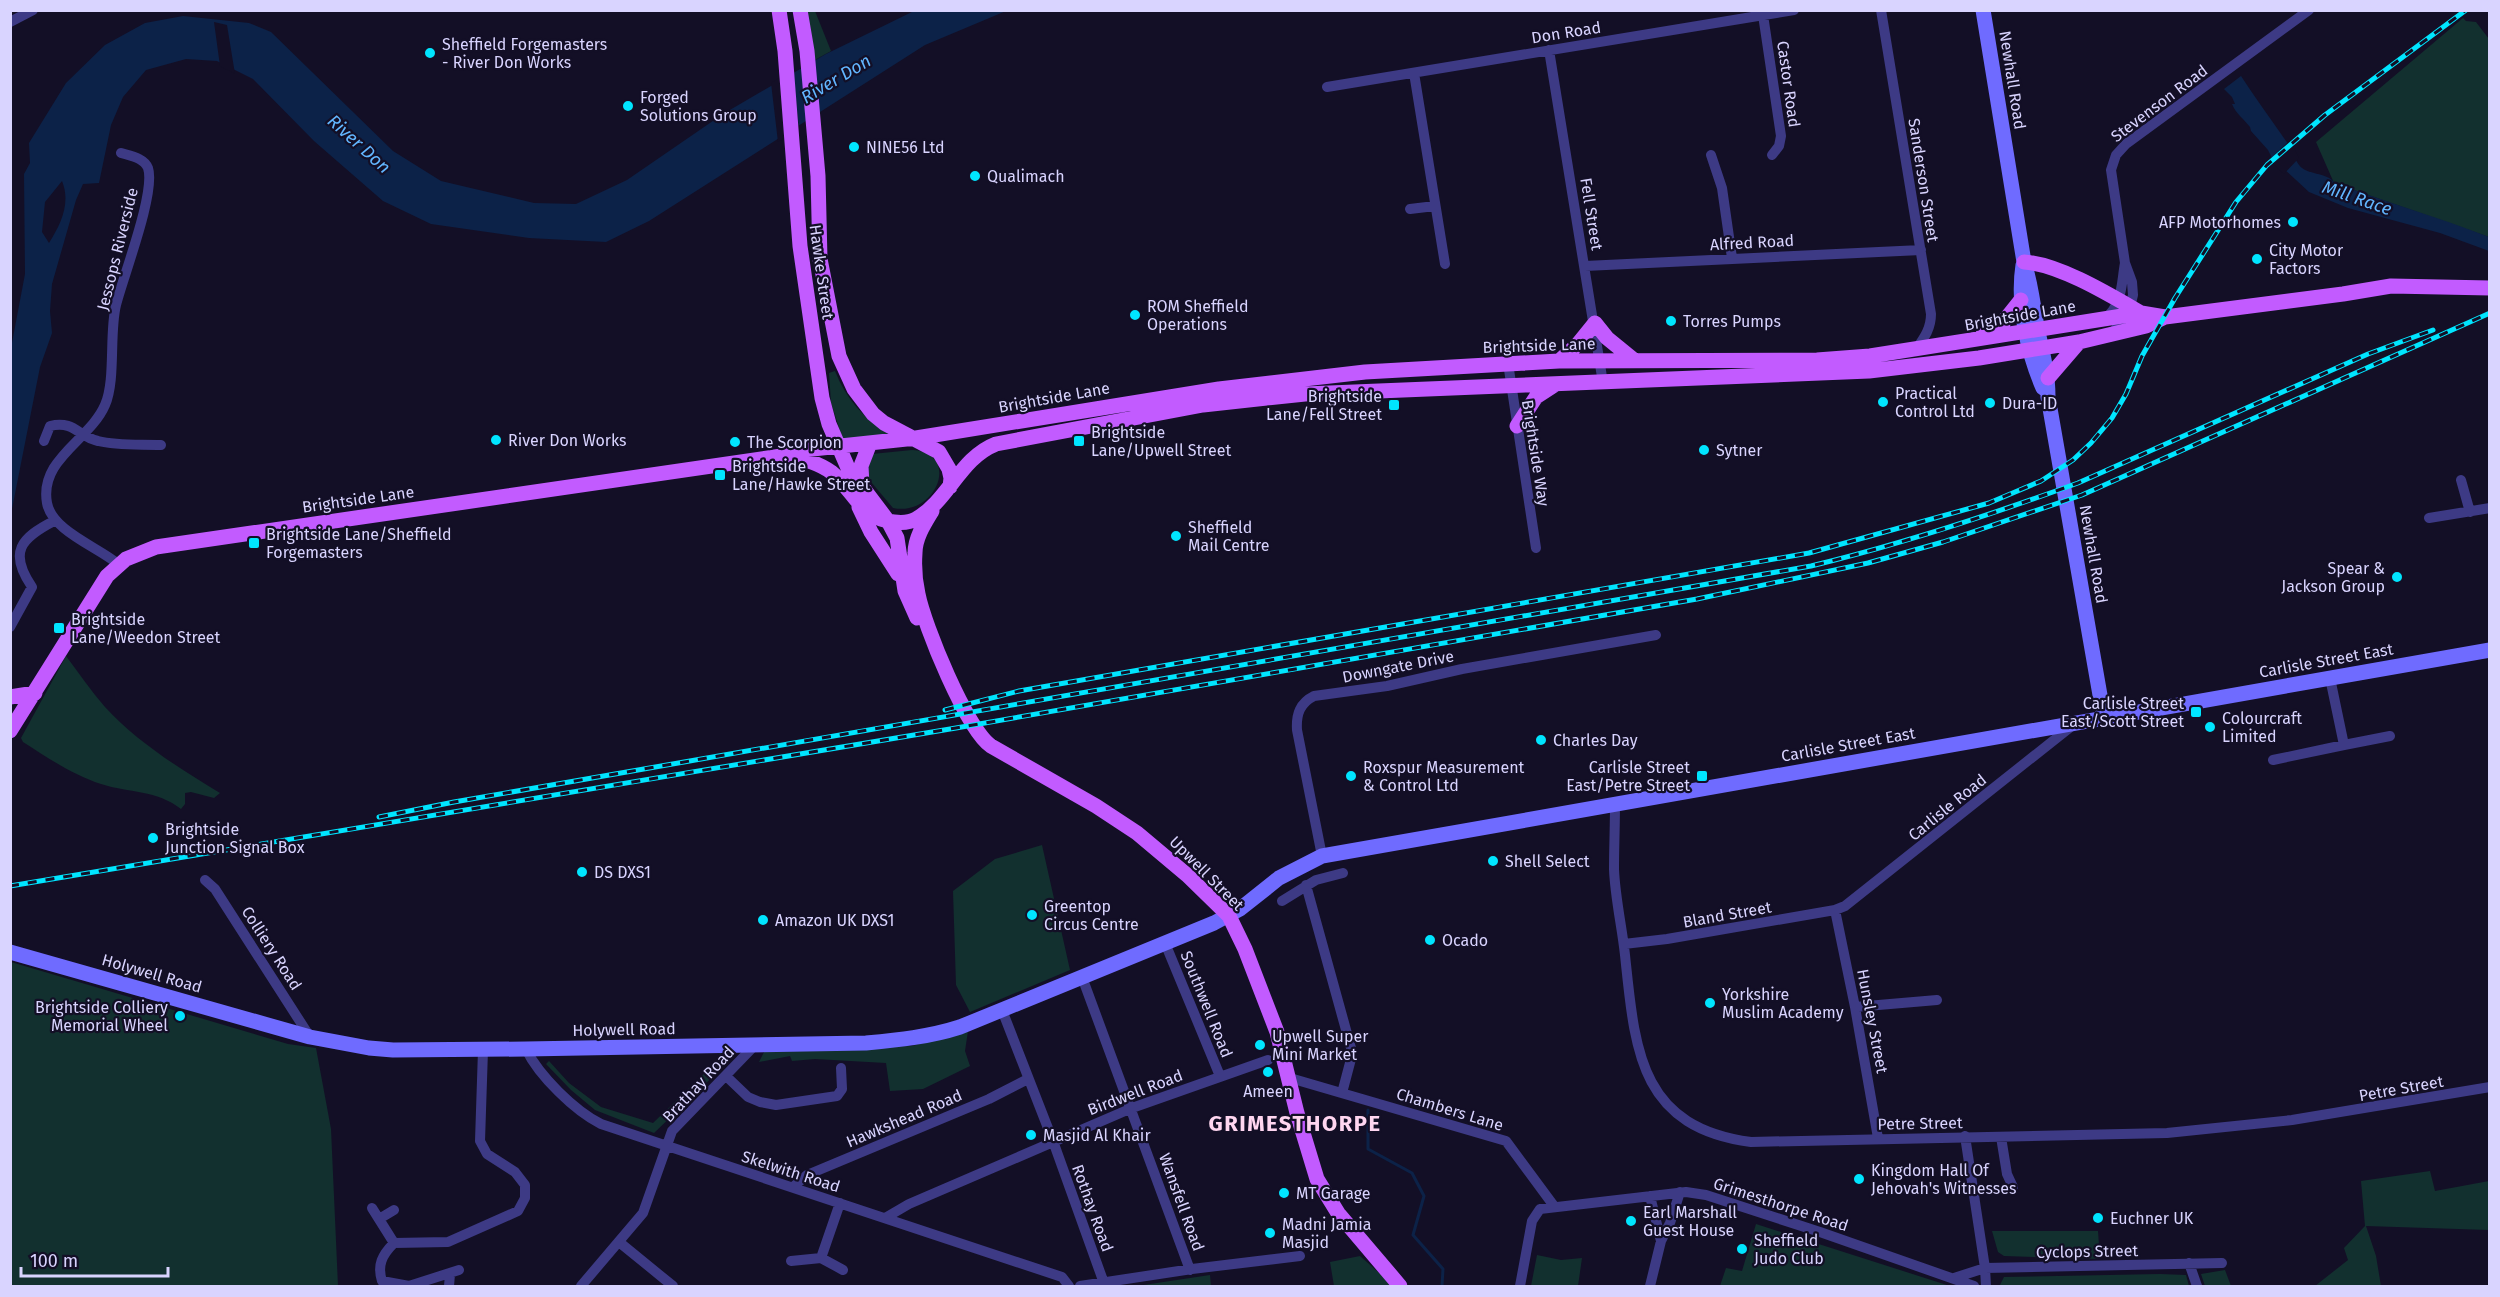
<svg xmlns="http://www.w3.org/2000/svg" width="2500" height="1297" font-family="'Fira Sans',sans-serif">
  <rect width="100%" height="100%" fill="#130f26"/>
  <!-- green -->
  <path fill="#12302f" d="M805,11H815L831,51L813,61Z
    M2463,18L2466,21L2476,22L2489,39V237L2334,183L2316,142Z
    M835,371C846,399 864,419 890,435L843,440L831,403L829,373Z
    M912,450C962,453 936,517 893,508L866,476L872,454Z
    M66,656C79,673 91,691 105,707C137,742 179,768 220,793L214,798L191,792L185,793V804L181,809C157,790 129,793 101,784C73,775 48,758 23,742L21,738Z
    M1042,845L1070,970L970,1012L956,985L953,891L995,859Z
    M11,962L288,1044L316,1048L331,1129L338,1286H11Z
    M968,1031L965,1051L970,1066L923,1089L890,1091L886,1063L815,1059L792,1061L790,1056L759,1062L765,1050L912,1046Z
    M720,1053L728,1059L725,1065L654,1133L595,1110L571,1090L546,1064L549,1061L569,1083L601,1107L653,1123L716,1062Z
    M2430,1171L2435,1191L2489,1181V1230L2366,1226L2376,1256L2381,1286H2315L2348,1260L2344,1248L2365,1226L2361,1181Z
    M1756,1224L1950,1286H1720L1726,1268L1742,1271Z
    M1992,1231H2098L2100,1259L2004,1256L1998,1252Z
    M1537,1255L1561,1260L1582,1258L1578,1286H1531Z
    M1360,1256L1394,1286H1334L1330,1262Z
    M2225,1270L2231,1286H2205L2201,1274Z
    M2160,1274L2186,1275L2189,1286H2002L2000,1285L2004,1277Z
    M1210,1275L1211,1286H1137Z"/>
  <!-- water -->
  <path fill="#0c2248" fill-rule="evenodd" d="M914,11H1006L925,45L649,221L606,242L529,238L431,224L383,201L314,141L253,79L217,61L186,59L146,70L123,97L111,125L99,183L83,184L76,200L52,284L50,311L52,333L40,367L11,514V348L25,274L24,174L30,163L29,143L66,83L105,45L145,23L183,16L249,23L271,32L393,151L441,181L534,203L576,204L627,180L723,114L826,54ZM62,181C71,203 61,224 49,243L42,232L45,202Z
    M2241,76C2255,98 2271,119 2286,141C2291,148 2294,158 2299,165C2308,176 2325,171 2335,183C2386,202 2438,217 2489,237V251L2440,233L2348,208L2309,192L2272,158L2268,150L2251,131L2250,127C2244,119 2236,114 2232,104H2235L2232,97L2224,89Z"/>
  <!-- pier -->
  <path fill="#130f26" d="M214,22L227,25L235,74L220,66Z
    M793,70L799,129L778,142L771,83Z
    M2290,140L2299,158L2284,174L2269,160Z"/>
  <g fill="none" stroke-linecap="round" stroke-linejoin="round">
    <!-- stream -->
    <path stroke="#0c2248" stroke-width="3" d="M1368,1110V1149L1412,1173L1424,1196L1413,1235L1443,1269L1442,1286"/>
    <!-- street -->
    <path stroke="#3d3a85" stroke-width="10" d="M1881,10L1931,314C1931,329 1924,338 1915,351
      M1763,15L1781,136L1779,146L1772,155
      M10,22L33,10
      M1549,50L1603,383
      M1414,73L1445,264
      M1327,87L1794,10
      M1711,155L1722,188L1732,258
      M1410,209L1435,206
      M1585,266L1921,250
      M2105,319C2123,303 2121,285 2125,263
      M2113,333L2130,307L2133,295L2132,282L2125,263L2111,170L2116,155L2126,144L2309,10
      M1508,363L1536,548
      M44,441L50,426C75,420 78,437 98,441C118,446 141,444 161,445
      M2461,480L2470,512
      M2429,518L2490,508
      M118,564C98,547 52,531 47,503C39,459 90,440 105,405C116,380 109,333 116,305C123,277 156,192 148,168C144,158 131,156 121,153
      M10,627L32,587C8,552 21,538 54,521
      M2344,745L2390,736
      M2273,760L2344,745L2330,678
      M1615,804C1615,826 1614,847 1614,869C1615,897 1622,927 1625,955C1635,1050 1639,1127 1751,1142L2167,1133L2292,1120L2490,1087
      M1322,856L1297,730C1296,714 1300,703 1314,696L1387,686L1462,669L1656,635
      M205,880L215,889L310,1037
      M1306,885L1351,1048V1059L1342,1093
      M1282,901L1316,880L1343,873
      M1835,910L1855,1007L1878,1138
      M1165,943L1220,1076
      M1624,944L1667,939L1835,910L1845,906L2073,725
      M1082,977L1190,1270
      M1855,1007L1937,1000
      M1002,1010L1053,1141L1105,1286
      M526,1049C539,1076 575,1111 601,1124L1062,1277L1069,1286
      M726,1076L748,1097L760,1102L776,1105L837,1096L842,1089L841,1068
      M1290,1078L1506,1141L1554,1206
      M1965,1136L1985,1268L1986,1286
      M2001,1137L2007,1174L2013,1187
      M793,1187L807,1175L989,1099L1028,1079
      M1650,1196L1661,1241
      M372,1208L394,1243
      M885,1218L909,1204L1132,1108L1268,1060
      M379,1219L394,1210
      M619,1242L673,1286
      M821,1258L840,1203
      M791,1261L821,1258L843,1270
      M2189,1263L2197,1286
      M459,1270L409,1286L382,1281C377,1265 382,1255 394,1243L448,1242L518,1211L525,1198V1185L515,1172L487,1154L480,1141L483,1050
      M1954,1278L1985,1268L2222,1263
      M449,1286L450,1274
      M581,1286L643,1213L672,1131L756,1044
      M1080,1286L1192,1269L1300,1256
      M1520,1286L1532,1221L1540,1209L1686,1192L1706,1195L1820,1232L1974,1286
      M1650,1286L1661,1241L1670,1223L1680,1192"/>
    <!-- secondary -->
    <path stroke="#6f6bff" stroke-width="15" d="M1983,10L2024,262C2032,287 2033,307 2038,332C2043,354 2048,374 2048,397L2104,718
      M2023,265C2017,304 2027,351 2043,388
      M10,952L310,1037L369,1048L393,1050L526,1049L866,1043C898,1040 929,1037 960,1027L1214,923L1240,909L1279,878L1322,856L2490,650"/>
    <!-- primary -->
    <path stroke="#c25bff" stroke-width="15" d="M779,10L785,51L800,246L822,398L829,424L848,468L888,521L897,538L905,591L917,618
      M800,10L807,51L818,176L820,259L839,356L854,389L873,414L884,423L939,452L949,469L951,478L950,487
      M2024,262C2059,264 2110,295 2141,313
      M1982,336L2001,325L2021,300
      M1559,361L1578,344L1595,323L1607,338L1634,360
      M2048,378L2079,342
      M1517,426L1536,397L1556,384
      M788,455C803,459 819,463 831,472C855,491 859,518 894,522C902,523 909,523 916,519C949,500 960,458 996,444L1203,405L1305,394L1869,371L1979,358L2079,342L2146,326L2165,317
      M862,485L861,466L870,443
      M859,507L871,532L898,574
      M932,511C924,524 915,538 915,553C914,567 915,581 918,594C924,625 967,730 991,746L1096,806L1137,833L1187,875L1229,916L1245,949L1277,1032L1297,1113L1317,1179L1338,1213L1400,1286
      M10,697L35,693
      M10,731L107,576L126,559L156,547L788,455L803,450L916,438L1219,389L1365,372L1559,361L1817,360L1870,356L2141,313L2165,317L2343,294L2391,286L2490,288"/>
    <defs>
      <path id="rail" d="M945,710L1019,691L1809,553L1989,503L2041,481L2073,460L2091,443L2112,418L2126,394L2142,356L2175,298L2236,202L2267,165L2325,115L2466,10
        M379,817L454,802L1811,566C1902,544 1990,515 2078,483L2368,354L2433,330
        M10,886L956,728L1697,599L1868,563L1943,542L2082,495L2490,313"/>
    </defs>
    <!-- rail casing -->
    <use href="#rail" stroke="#00e5ff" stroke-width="5"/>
    <!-- rail -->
    <use href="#rail" stroke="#130f26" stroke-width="3" stroke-dasharray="9" stroke-linecap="butt"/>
  </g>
  <!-- markers -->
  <g fill="#00e5ff" stroke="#130f26" stroke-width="2">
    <circle cx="430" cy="53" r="6"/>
    <circle cx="628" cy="106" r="6"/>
    <circle cx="854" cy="147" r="6"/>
    <circle cx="975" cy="176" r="6"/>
    <circle cx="2293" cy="222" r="6"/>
    <circle cx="2257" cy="259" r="6"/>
    <circle cx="1135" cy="315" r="6"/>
    <circle cx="1671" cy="321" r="6"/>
    <circle cx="1883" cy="402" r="6"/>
    <circle cx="1990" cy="403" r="6"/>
    <rect x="1388" y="399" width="12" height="12" rx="3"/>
    <circle cx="496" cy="440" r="6"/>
    <rect x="1073" y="435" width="12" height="12" rx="3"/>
    <circle cx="735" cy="442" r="6"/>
    <circle cx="1704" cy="450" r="6"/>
    <rect x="714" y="469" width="12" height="12" rx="3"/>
    <circle cx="1176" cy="536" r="6"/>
    <rect x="248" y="537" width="12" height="12" rx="3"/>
    <circle cx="2397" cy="577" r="6"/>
    <rect x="53" y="622" width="12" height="12" rx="3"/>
    <rect x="2190" y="706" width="12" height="12" rx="3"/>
    <circle cx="2210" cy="727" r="6"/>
    <circle cx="1541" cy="740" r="6"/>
    <circle cx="1351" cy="776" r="6"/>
    <rect x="1696" y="770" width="12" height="12" rx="3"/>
    <circle cx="153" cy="838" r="6"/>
    <circle cx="1493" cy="861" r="6"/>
    <circle cx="582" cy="872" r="6"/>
    <circle cx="1032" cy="915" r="6"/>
    <circle cx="763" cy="920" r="6"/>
    <circle cx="1430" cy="940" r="6"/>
    <circle cx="1710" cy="1003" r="6"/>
    <circle cx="180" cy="1016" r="6"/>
    <circle cx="1260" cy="1045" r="6"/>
    <circle cx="1268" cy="1072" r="6"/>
    <circle cx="1031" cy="1135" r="6"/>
    <circle cx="1859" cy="1179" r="6"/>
    <circle cx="1284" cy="1193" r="6"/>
    <circle cx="2098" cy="1218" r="6"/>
    <circle cx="1631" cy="1221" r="6"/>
    <circle cx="1270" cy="1233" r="6"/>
    <circle cx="1742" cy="1249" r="6"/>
  </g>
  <g text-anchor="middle" stroke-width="4.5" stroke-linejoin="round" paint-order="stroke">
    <!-- street labels -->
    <g font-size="16" fill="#d9d4ff" stroke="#130f26">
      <text transform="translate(1566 32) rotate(-9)" y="6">Don Road</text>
      <text transform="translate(2013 80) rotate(81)" y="6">Newhall Road</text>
      <text transform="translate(1789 84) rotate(82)" y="6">Castor Road</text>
      <text transform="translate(2159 103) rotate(-37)" y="6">Stevenson Road</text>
      <text transform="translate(1924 180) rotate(81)" y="6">Sanderson Street</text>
      <text transform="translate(1592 214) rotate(81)" y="6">Fell Street</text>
      <text transform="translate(1752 242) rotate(-3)" y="6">Alfred Road</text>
      <text transform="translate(117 249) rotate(-76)" y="6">Jessops Riverside</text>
      <text transform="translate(822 272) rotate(82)" y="6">Hawke Street</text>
      <text transform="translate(2020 315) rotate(-10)" y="6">Brightside Lane</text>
      <text transform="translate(1539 345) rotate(-2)" y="6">Brightside Lane</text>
      <text transform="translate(1054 397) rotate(-10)" y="6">Brightside Lane</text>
      <text transform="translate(1536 453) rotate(81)" y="6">Brightside Way</text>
      <text transform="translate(358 499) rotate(-8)" y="6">Brightside Lane</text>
      <text transform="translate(2094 554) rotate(80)" y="6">Newhall Road</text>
      <text transform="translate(2326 660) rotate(-10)" y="6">Carlisle Street East</text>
      <text transform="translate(1398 666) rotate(-11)" y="6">Downgate Drive</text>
      <text transform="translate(1848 744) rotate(-10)" y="6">Carlisle Street East</text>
      <text transform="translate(1947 807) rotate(-39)" y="6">Carlisle Road</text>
      <text transform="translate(1207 873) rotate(45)" y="6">Upwell Street</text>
      <text transform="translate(1727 914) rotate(-10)" y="6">Bland Street</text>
      <text transform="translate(272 948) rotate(57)" y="6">Colliery Road</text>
      <text transform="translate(152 973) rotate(16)" y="6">Holywell Road</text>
      <text transform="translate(1207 1004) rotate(68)" y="6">Southwell Road</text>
      <text transform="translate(1873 1021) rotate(79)" y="6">Hunsley Street</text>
      <text transform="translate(624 1029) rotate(-1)" y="6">Holywell Road</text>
      <text transform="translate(698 1084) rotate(-47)" y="6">Brathay Road</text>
      <text transform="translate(2401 1088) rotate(-10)" y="6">Petre Street</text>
      <text transform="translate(1135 1092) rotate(-21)" y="6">Birdwell Road</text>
      <text transform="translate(1450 1109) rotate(17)" y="6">Chambers Lane</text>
      <text transform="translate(904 1118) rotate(-23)" y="6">Hawkshead Road</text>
      <text transform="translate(1920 1123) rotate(-1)" y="6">Petre Street</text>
      <text transform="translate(791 1171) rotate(18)" y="6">Skelwith Road</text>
      <text transform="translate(1182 1202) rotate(70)" y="6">Wansfell Road</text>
      <text transform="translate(1781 1204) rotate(18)" y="6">Grimesthorpe Road</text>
      <text transform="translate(1093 1208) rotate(70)" y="6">Rothay Road</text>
      <text transform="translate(2087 1251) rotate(-1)" y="6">Cyclops Street</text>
    </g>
    <!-- poi labels -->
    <g font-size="16" fill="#d9d4ff" stroke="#130f26" text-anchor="start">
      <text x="442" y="50">Sheffield Forgemasters<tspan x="442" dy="18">- River Don Works</tspan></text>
      <text x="640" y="103">Forged<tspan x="640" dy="18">Solutions Group</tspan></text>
      <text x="866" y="153">NINE56 Ltd</text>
      <text x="987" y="182">Qualimach</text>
      <text x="2281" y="228" text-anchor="end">AFP Motorhomes</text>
      <text x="2269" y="256">City Motor<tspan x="2269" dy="18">Factors</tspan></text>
      <text x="1147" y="312">ROM Sheffield<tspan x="1147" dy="18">Operations</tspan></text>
      <text x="1683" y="327">Torres Pumps</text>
      <text x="1895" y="399">Practical<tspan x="1895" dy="18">Control Ltd</tspan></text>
      <text x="1382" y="402" text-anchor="end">Brightside<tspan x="1382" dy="18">Lane/Fell Street</tspan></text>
      <text x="2002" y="409">Dura-ID</text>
      <text x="1091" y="438">Brightside<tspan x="1091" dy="18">Lane/Upwell Street</tspan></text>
      <text x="508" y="446">River Don Works</text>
      <text x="747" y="448">The Scorpion</text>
      <text x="1716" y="456">Sytner</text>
      <text x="732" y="472">Brightside<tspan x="732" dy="18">Lane/Hawke Street</tspan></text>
      <text x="1188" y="533">Sheffield<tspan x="1188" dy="18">Mail Centre</tspan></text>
      <text x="266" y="540">Brightside Lane/Sheffield<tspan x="266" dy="18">Forgemasters</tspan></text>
      <text x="2385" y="574" text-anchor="end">Spear &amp;<tspan x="2385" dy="18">Jackson Group</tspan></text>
      <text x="71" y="625">Brightside<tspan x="71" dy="18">Lane/Weedon Street</tspan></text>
      <text x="2184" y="709" text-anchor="end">Carlisle Street<tspan x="2184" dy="18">East/Scott Street</tspan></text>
      <text x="2222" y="724">Colourcraft<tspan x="2222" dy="18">Limited</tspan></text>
      <text x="1553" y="746">Charles Day</text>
      <text x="1363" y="773">Roxspur Measurement<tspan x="1363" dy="18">&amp; Control Ltd</tspan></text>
      <text x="1690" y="773" text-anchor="end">Carlisle Street<tspan x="1690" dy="18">East/Petre Street</tspan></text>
      <text x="165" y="835">Brightside<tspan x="165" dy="18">Junction Signal Box</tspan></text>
      <text x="1505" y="867">Shell Select</text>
      <text x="594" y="878">DS DXS1</text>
      <text x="1044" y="912">Greentop<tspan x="1044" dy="18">Circus Centre</tspan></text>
      <text x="775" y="926">Amazon UK DXS1</text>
      <text x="1442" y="946">Ocado</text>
      <text x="1722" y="1000">Yorkshire<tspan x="1722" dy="18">Muslim Academy</tspan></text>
      <text x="168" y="1013" text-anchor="end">Brightside Colliery<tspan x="168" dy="18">Memorial Wheel</tspan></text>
      <text x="1272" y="1042">Upwell Super<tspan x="1272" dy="18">Mini Market</tspan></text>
      <text x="1268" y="1097" text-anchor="middle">Ameen</text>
      <text x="1043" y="1141">Masjid Al Khair</text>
      <text x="1871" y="1176">Kingdom Hall Of<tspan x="1871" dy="18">Jehovah's Witnesses</tspan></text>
      <text x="1296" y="1199">MT Garage</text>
      <text x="1643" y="1218">Earl Marshall<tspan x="1643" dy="18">Guest House</tspan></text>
      <text x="2110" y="1224">Euchner UK</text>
      <text x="1282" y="1230">Madni Jamia<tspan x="1282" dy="18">Masjid</tspan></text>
      <text x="1754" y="1246">Sheffield<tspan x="1754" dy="18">Judo Club</tspan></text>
    </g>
    <!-- water labels -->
    <g font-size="18" font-style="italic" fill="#62b6ff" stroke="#130f26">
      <text transform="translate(836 79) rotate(-31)" y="6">River Don</text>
      <text transform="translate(359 144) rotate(42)" y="6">River Don</text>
      <text transform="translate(2357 198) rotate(19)" y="6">Mill Race</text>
    </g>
    <!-- district labels -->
    <g font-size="22" font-weight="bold" letter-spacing="1.5" fill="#ffd6f0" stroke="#130f26">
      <text x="1295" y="1131">GRIMESTHORPE</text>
    </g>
  </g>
  <!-- border -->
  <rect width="2500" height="1297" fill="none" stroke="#d9d4ff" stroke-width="24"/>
  <!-- scale -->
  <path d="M21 1267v9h147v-9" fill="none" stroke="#d9d4ff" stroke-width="3"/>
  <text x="30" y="1267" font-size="18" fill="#d9d4ff" stroke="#130f26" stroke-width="4.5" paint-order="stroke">100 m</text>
</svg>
